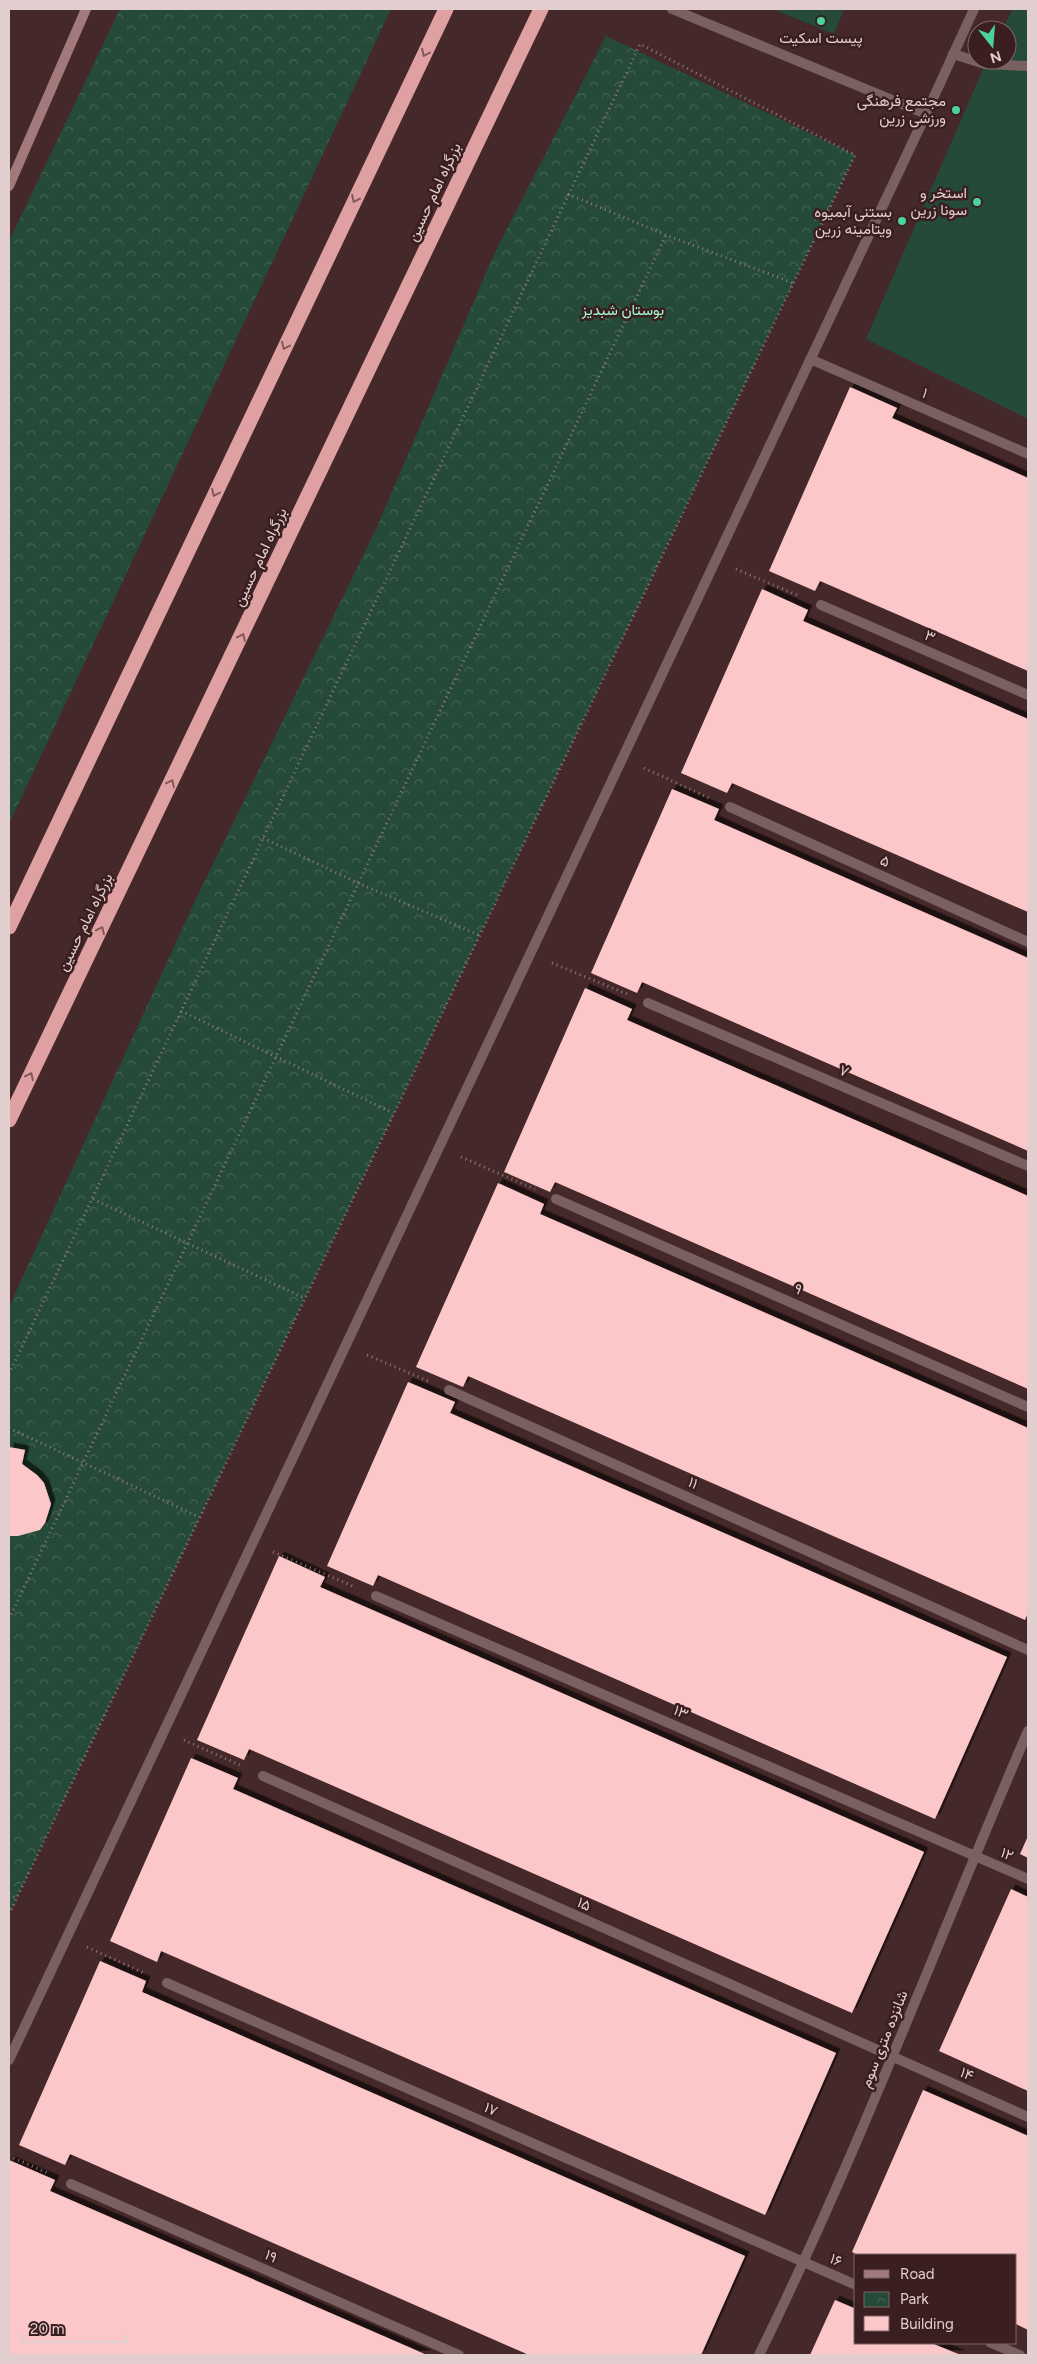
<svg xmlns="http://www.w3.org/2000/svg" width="1037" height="2364" font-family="Figtree,Vazirmatn,sans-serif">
  <defs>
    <pattern id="park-crowns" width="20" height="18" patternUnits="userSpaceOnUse" patternTransform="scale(1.25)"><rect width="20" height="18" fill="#254a39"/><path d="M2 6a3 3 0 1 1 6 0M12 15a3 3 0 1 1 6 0" fill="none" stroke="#446354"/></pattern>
    <filter id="shadow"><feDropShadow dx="4.5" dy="-4.5" stdDeviation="0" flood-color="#0009"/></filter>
  </defs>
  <rect width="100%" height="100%" fill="#452829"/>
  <!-- park -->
  <path fill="url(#park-crowns)" d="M120,9H391L9,824V241Z
    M606,36L855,155L9,1914V1307L195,901L376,529L495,252Z"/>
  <!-- pitch -->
  <path fill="#254a39" d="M772,9H844L834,34Z
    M1013,9H1028V419L866,339L987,60H1007V30H1002Z"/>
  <!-- building -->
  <path fill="#fcc7c9" filter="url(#shadow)" d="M850,387L897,408L892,418L1028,478V671L820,581L815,591L769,571Z
    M762,589L808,610L803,621L1028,719V912L732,783L727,793L681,773Z
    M672,789L719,809L714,820L1028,958V1151L642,982L637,993L591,973Z
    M585,988L632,1009L627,1020L1028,1196V1389L555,1182L550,1192L504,1172Z
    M498,1183L544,1204L540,1214L1028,1428V1613L1025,1620L468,1376L463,1387L416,1367Z
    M408,1382L455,1402L450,1413L1007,1657L935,1819L378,1575L373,1586L327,1566Z
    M9,1447L25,1450L22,1464L37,1475L44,1483L51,1504L45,1523L40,1530L18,1536H9Z
    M279,1556L325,1577L320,1587L924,1852L852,2013L249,1749L244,1760L197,1740Z
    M191,1758L238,1778L233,1789L836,2053L765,2215L161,1951L157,1962L110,1941Z
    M1028,1836V1858L1020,1854Z
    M1011,1889L1028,1897V2091L939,2051Z
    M100,1961L146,1981L142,1992L745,2256L701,2355H529L70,2154L65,2165L19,2145Z
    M923,2090L1028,2136V2330L1016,2324V2255H858L852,2252Z
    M9,2160L55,2180L50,2191L427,2355H9Z
    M835,2300L856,2309V2343H931L961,2355H810Z"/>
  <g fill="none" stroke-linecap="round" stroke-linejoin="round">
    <!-- path -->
    <path stroke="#92797a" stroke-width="3" stroke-dasharray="1 4" stroke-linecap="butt" d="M568,194L666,235L793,283
      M736,569L799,596
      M644,768L709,798
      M263,838L358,883L479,935
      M552,963L627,994
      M181,1011L393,1113
      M461,1157L535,1189
      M93,1199L304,1298
      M367,1355L428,1381
      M9,1374L640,44L855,155L9,1914
      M9,1428L199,1517
      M273,1552L355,1587
      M9,1619L666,235
      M184,1740L242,1766
      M9,1894L16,1898
      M87,1947L146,1974
      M9,2156L50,2174"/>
    <!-- lane -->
    <path stroke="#7a6061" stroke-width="10" d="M953,54L985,64L1028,66"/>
    <!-- street -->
    <path stroke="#7a6061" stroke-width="10" d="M926,114L974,9
      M810,359L1028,454
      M821,605L1028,695
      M730,807L1028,942
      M648,1003L1028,1166
      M556,1199L1028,1407
      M449,1390L1028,1650
      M376,1596L1028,1879
      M263,1776L1028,2117
      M167,1983L856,2285
      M9,2060L926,114L672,9
      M71,2184L459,2355
      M991,2343L1020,2355
      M759,2355C859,2152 938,1939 1028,1731"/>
    <!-- secondary -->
    <path stroke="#a37a7c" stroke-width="10" d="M9,186L86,9"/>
    <!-- highway -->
    <path stroke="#dfa0a2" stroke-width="15" d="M9,927L446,9
      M9,1120L541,9"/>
  </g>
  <!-- one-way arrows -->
  <defs><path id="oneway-chevron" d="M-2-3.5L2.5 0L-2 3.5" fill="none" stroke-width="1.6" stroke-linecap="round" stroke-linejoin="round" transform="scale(1.25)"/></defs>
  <g stroke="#84585a">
    <use href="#oneway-chevron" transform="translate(425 53) rotate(115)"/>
    <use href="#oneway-chevron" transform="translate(355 199) rotate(115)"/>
    <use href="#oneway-chevron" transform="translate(285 346) rotate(115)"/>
    <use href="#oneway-chevron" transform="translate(215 493) rotate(115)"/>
    <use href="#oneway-chevron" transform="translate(242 637) rotate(-64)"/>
    <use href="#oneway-chevron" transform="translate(171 783) rotate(-64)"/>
    <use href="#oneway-chevron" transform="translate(101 930) rotate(-64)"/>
    <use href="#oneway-chevron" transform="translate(30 1076) rotate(-64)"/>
  </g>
  <!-- markers -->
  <g fill="#4ad49c" stroke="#3a1e20" stroke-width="2">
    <circle cx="821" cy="21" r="5"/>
    <circle cx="956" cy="110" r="5"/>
    <circle cx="977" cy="202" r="5"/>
    <circle cx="902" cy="221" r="5"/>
  </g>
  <g text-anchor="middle" stroke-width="5" stroke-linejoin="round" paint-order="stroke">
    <!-- poi labels -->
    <g font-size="15" fill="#e2cece" stroke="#3a1e20" text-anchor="end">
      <text x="821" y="43" text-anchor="middle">پیست اسکیت</text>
      <text x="946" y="106">مجتمع فرهنگی<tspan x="946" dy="17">ورزشی زرین</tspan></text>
      <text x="967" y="198">استخر و<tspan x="967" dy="17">سونا زرین</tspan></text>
      <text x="892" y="217">بستنی آبمیوه<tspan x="892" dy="17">ویتامینه زرین</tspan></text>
    </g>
    <!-- street labels -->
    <g font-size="15" fill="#e2cece" stroke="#3a1e20">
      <text transform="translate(434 192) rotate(-65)" y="5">بزرگراه امام حسین</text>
      <text transform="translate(925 393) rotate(23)" y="5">۱</text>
      <text transform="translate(260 557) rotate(-65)" y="5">بزرگراه امام حسین</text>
      <text transform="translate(930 636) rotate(23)" y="5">۳</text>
      <text transform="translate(885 861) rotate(24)" y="5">۵</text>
      <text transform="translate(85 922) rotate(-64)" y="5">بزرگراه امام حسین</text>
      <text transform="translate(844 1071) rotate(23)" y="5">۷</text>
      <text transform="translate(798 1289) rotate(24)" y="5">۹</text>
      <text transform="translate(693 1483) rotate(24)" y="5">۱۱</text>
      <text transform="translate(681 1712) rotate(24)" y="5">۱۳</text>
      <text transform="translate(1007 1854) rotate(23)" y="5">۱۲</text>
      <text transform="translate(584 1904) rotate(24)" y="5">۱۵</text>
      <text transform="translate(884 2039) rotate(-68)" y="5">شانزده متری سوم</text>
      <text transform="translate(967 2074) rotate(23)" y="5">۱۴</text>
      <text transform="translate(491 2109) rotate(24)" y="5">۱۷</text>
      <text transform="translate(271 2256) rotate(24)" y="5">۱۹</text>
      <text transform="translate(836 2260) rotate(23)" y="5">۱۶</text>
    </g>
    <!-- park labels -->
    <g font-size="15" fill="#a0facf" stroke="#3a1e20">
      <text x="623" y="315">بوستان شبدیز</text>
    </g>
  </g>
  <!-- border -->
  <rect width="1037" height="2364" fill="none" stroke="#e2cece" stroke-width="20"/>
  <!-- legend -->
  <rect x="854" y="2254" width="162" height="90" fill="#3a1e20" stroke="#7d6466"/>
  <rect x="864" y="2270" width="25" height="8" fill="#a37a7c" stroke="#7d6466"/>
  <text x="900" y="2279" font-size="15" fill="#e2cece">Road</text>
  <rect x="864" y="2292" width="25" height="15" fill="url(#park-crowns)" stroke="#7d6466"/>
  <text x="900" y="2304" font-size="15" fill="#e2cece">Park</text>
  <rect x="864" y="2316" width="25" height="15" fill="#fcc7c9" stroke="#7d6466"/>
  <text x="900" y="2329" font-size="15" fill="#e2cece">Building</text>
  <!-- north arrow -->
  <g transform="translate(992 45) rotate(163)"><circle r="24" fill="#3a1e20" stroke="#7d6466"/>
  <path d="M0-4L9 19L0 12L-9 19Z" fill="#4ad49c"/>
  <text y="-8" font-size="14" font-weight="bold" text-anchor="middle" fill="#e2cece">N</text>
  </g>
  <!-- scale -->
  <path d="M22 2334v8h105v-8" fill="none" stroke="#e2cece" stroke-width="2.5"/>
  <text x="30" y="2334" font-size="15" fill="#e2cece" stroke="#3a1e20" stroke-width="4" paint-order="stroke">20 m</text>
</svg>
